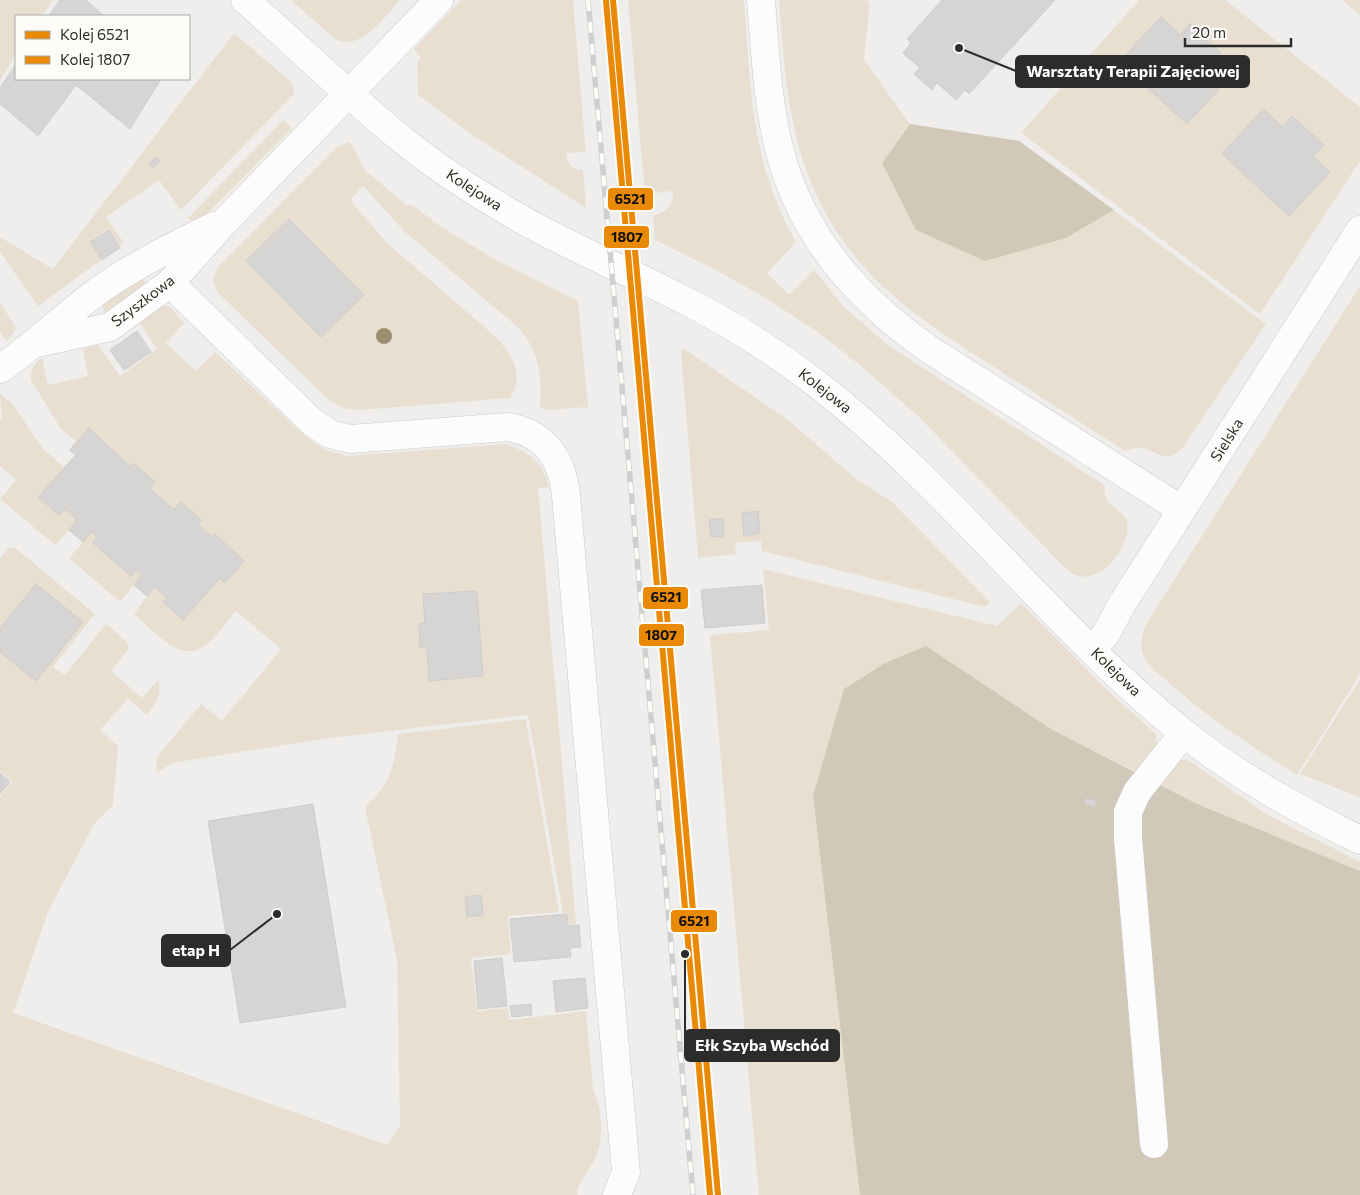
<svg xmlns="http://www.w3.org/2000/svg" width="1360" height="1195" font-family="Commissioner,sans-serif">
  <rect width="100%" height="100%" fill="#efeeed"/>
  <!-- green -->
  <path fill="#e8dfd1" d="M0,0H53L42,16H16V55L0,80Z
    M291,0H400C383,18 364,50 336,40Z
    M461,0H573L586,152L566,153C568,163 571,171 583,170L586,208L471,134L418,95L417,63L421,57L414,49Z
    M628,0H744C751,90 750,161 796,242L767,273L789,295L814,270L844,307L889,346L1104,485C1105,489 1105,497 1107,500C1113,510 1124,510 1127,523C1132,547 1096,594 1067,570L919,417L861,366L816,331L764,297L714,269L655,240L653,216C665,213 674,204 673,191L645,194Z
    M779,0H867L870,3L864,60L910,124L882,163L1066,238L1114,210L1266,324L1181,450C1163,464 1158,451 1142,448C1137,447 1130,450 1125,451C1081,423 1038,395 994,367C910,313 844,271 807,172C787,117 783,57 779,0Z
    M1139,0H1225L1360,107V161L1260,314L1021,133Z
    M1342,0H1360V15Z
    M234,33L290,81L294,88L293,95L181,210L159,180L106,217L124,243L120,246L108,229L90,241L101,260L38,306L0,252V237L53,269Z
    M283,120L292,128L201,220L194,221L187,219Z
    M348,142L352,144L364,169L405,204L414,206L437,224L494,259L578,301L588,407L546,410L540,407C542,374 540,356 520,329L404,231L363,186L350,200L388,244L496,337C512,355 525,375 510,398L361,410L345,409L329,400L217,292L213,280L217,268L336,148Z
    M140,275L149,287L112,313L106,312L103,309V303Z
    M1360,286V674L1297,775C1252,747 1209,718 1169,683C1161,675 1147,667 1143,655C1139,644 1142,636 1145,626Z
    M0,302L16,328L7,342L0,332Z
    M165,306L170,307L184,323L166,343L196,371L215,352L305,436L325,450L347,456L504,444C529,451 542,460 549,487L538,488L576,924L569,925L568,913L563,914L528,715L329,738L172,763L157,773L156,758L201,704L222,721L281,649L236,611C226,623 216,637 205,646C180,665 151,628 134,614L147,596L134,585L120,602L69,558L83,542L69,530L55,545L0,499L16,480L0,466V420L2,418L0,394L12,403L43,449L64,467L75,455L69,450L76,441L61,429L31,380C30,370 33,364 42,358L48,385L88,376L83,349L98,345L120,376L157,349L139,322L159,307Z
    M683,348L788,420L855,478L892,502L990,602L985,607L762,551L761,541L735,543L736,554L698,558L681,353Z
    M14,547L95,614L53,667L65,675L106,624L127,642L129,648L111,671L142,698L159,679C161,695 157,703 147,715L128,699L100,730L118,746L113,805L94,824L48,912L13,1013L387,1145L400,1126L397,960L365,807C391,784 394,767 398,734L526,719L559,912L508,916L511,954L471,958L477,1011L508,1008L509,1020L586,1011L593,1089C602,1107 605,1142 594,1161C588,1172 578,1182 577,1195H0V796L12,782L0,771V559L8,549Z
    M763,569L997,626L1021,603L1107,690L1156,734L1158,750L1138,773L1051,729L926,646L813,796L860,1195H759L710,635L769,630Z
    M1360,679V797L1300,774Z
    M1173,760H1188L1266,814L1360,862V871L1195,803L1156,783Z"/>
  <!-- forest -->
  <path fill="#d1c8b8" d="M910,124L1019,141L1114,210L1066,238L985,261L916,230L882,163Z
    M926,646L1051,729L1195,803L1360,871V1195H860L813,796L844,689L885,663Z"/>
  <!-- building -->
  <path fill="#d6d5d4" stroke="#cecdcc" d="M60,0H86L104,16H49Z
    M942,0H1055L969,94L965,90L956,100L937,83L932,90L914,74L920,68L903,53L911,43L907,39Z
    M1161,17L1180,35L1190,24L1221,53L1210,65L1227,80L1187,124L1119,62Z
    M16,64V79H161L130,129L76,85L38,136L0,104V88Z
    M1263,109L1283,127L1292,116L1324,145L1313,157L1330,172L1289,216L1222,154Z
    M156,157L160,161L153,168L149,164Z
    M289,219L364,295L321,337L246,261Z
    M109,230L120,248L102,260L90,242Z
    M137,331L151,352L124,370L110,350Z
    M89,428L130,467L133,463L155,482L149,488L174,510L181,502L202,521L198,525L212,537L215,534L244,561L225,583L220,578L183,620L163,602L167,598L155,587L147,596L134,585L142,575L136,570L131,576L92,542L97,537L91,532L83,542L69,530L77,520L65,509L59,515L38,497L76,455L70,450Z
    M758,511L760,533L744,536L742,513Z
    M723,518L724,536L711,537L709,520Z
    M36,584L83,622L36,681L0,652V628Z
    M762,585L765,623L705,628L701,590Z
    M477,591L483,676L429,681L427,646L420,647L419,624L425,623L423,594Z
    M0,773L10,782L0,794Z
    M1086,798L1097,801L1095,808L1084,803Z
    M313,804L346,1007L240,1023L208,821Z
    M481,895L483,915L467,917L465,897Z
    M567,914L568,926L579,925L581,947L570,948L571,957L514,962L510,919Z
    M502,958L507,1006L478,1009L474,961Z
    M585,978L588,1008L556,1012L553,981Z
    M531,1004L532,1015L512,1017L510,1006Z"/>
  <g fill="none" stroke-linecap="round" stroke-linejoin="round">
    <defs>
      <path id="minor" d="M245,0C300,48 352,100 409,145C440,170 475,192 509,212C568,247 631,272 692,304C736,327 778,354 817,384C951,488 1053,628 1185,734C1239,777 1299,810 1360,840
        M761,0C765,49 767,100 779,148C800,234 856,298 927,348L1182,510
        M170,283L312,422L330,434L350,439L508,427C545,433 563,460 566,496L626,1172L617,1195
        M37,343L110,327L170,283L226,220L439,0
        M0,369C32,347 59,321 90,297C128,268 172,247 214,226
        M1092,649L1106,634L1122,604L1360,230
        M1154,1144L1128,838V812L1137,792L1184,733"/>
    </defs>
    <!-- minor casing -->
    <use href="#minor" stroke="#cacac9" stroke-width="29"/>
    <!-- minor -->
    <use href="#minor" stroke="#fdfcfc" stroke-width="28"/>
    <defs>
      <path id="rail" d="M588,0L693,1195"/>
    </defs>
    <!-- rail casing -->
    <use href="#rail" stroke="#cfcfce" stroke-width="5.5"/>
    <!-- rail -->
    <use href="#rail" stroke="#fefcf9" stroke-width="4" stroke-dasharray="11" stroke-linecap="butt"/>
    <defs>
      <path id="rail-1" d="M613,0L718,1195"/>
      <path id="rail-2" d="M606,1L710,1195"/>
    </defs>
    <!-- rail-1 casing -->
    <use href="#rail-1" stroke="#fefcf9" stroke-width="10"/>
    <!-- rail-2 casing -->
    <use href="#rail-2" stroke="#fefcf9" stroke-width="10"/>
    <!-- rail-1 -->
    <use href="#rail-1" stroke="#ea8a04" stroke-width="6"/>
    <!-- rail-2 -->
    <use href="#rail-2" stroke="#ea8a04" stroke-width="6"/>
  </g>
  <!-- trees -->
  <circle fill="#9d8e73" cx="384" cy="336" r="8"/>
  <g text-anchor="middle" stroke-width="4" stroke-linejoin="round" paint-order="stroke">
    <!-- street labels -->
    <g font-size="15" fill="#2c2c2b" stroke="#fefcf9">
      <text transform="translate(474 190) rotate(33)" y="5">Kolejowa</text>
      <text transform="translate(143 301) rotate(-37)" y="5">Szyszkowa</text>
      <text transform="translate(825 391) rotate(38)" y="5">Kolejowa</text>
      <text transform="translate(1227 440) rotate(-58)" y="5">Sielska</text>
      <text transform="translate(1116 672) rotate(44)" y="5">Kolejowa</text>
    </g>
  </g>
  <!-- callouts -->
  <path fill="none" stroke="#2c2c2b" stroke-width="2" d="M959 48L1016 71M277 914L230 950M685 954L685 1045"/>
  <g fill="#2c2c2b" stroke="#fefcf9" stroke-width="2">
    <circle cx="959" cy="48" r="5"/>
    <circle cx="277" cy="914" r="5"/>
    <circle cx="685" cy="954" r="5"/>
  </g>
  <g fill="#2c2c2b" stroke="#2c2c2b" stroke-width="2">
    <rect x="1016" y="56" width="233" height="31" rx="5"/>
    <rect x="162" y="935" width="68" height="31" rx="5"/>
    <rect x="685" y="1030" width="154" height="31" rx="5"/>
  </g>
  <g font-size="16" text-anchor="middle" font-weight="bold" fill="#fff">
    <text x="1133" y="77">Warsztaty Terapii Zajęciowej</text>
    <text x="196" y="956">etap H</text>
    <text x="762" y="1051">Ełk Szyba Wschód</text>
  </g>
  <g stroke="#fefcf9" stroke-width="2">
    <rect x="607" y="187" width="47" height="24" rx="5" fill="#ea8a04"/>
    <rect x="603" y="225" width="47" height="24" rx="5" fill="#ea8a04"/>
    <rect x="642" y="586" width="47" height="24" rx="5" fill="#ea8a04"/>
    <rect x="638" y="623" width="47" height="24" rx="5" fill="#ea8a04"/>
    <rect x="670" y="909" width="48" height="24" rx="5" fill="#ea8a04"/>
  </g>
  <g font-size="14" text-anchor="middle" font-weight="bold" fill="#111">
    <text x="630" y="204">6521</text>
    <text x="627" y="242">1807</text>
    <text x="666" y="602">6521</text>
    <text x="661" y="640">1807</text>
    <text x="694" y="926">6521</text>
  </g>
  <!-- legend -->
  <rect x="15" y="15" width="175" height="65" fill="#fefcf9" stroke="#aaa9a7"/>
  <rect x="25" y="31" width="25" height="8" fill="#ea8a04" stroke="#aaa9a7"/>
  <text x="60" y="40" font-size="15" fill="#2c2c2b">Kolej 6521</text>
  <rect x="25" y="56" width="25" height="8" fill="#ea8a04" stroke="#aaa9a7"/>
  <text x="60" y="65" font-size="15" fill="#2c2c2b">Kolej 1807</text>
  <!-- scale -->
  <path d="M1185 38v8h106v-8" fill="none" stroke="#2c2c2b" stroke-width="2.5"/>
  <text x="1192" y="38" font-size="15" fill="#2c2c2b" stroke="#fefcf9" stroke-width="4" paint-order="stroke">20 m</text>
</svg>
